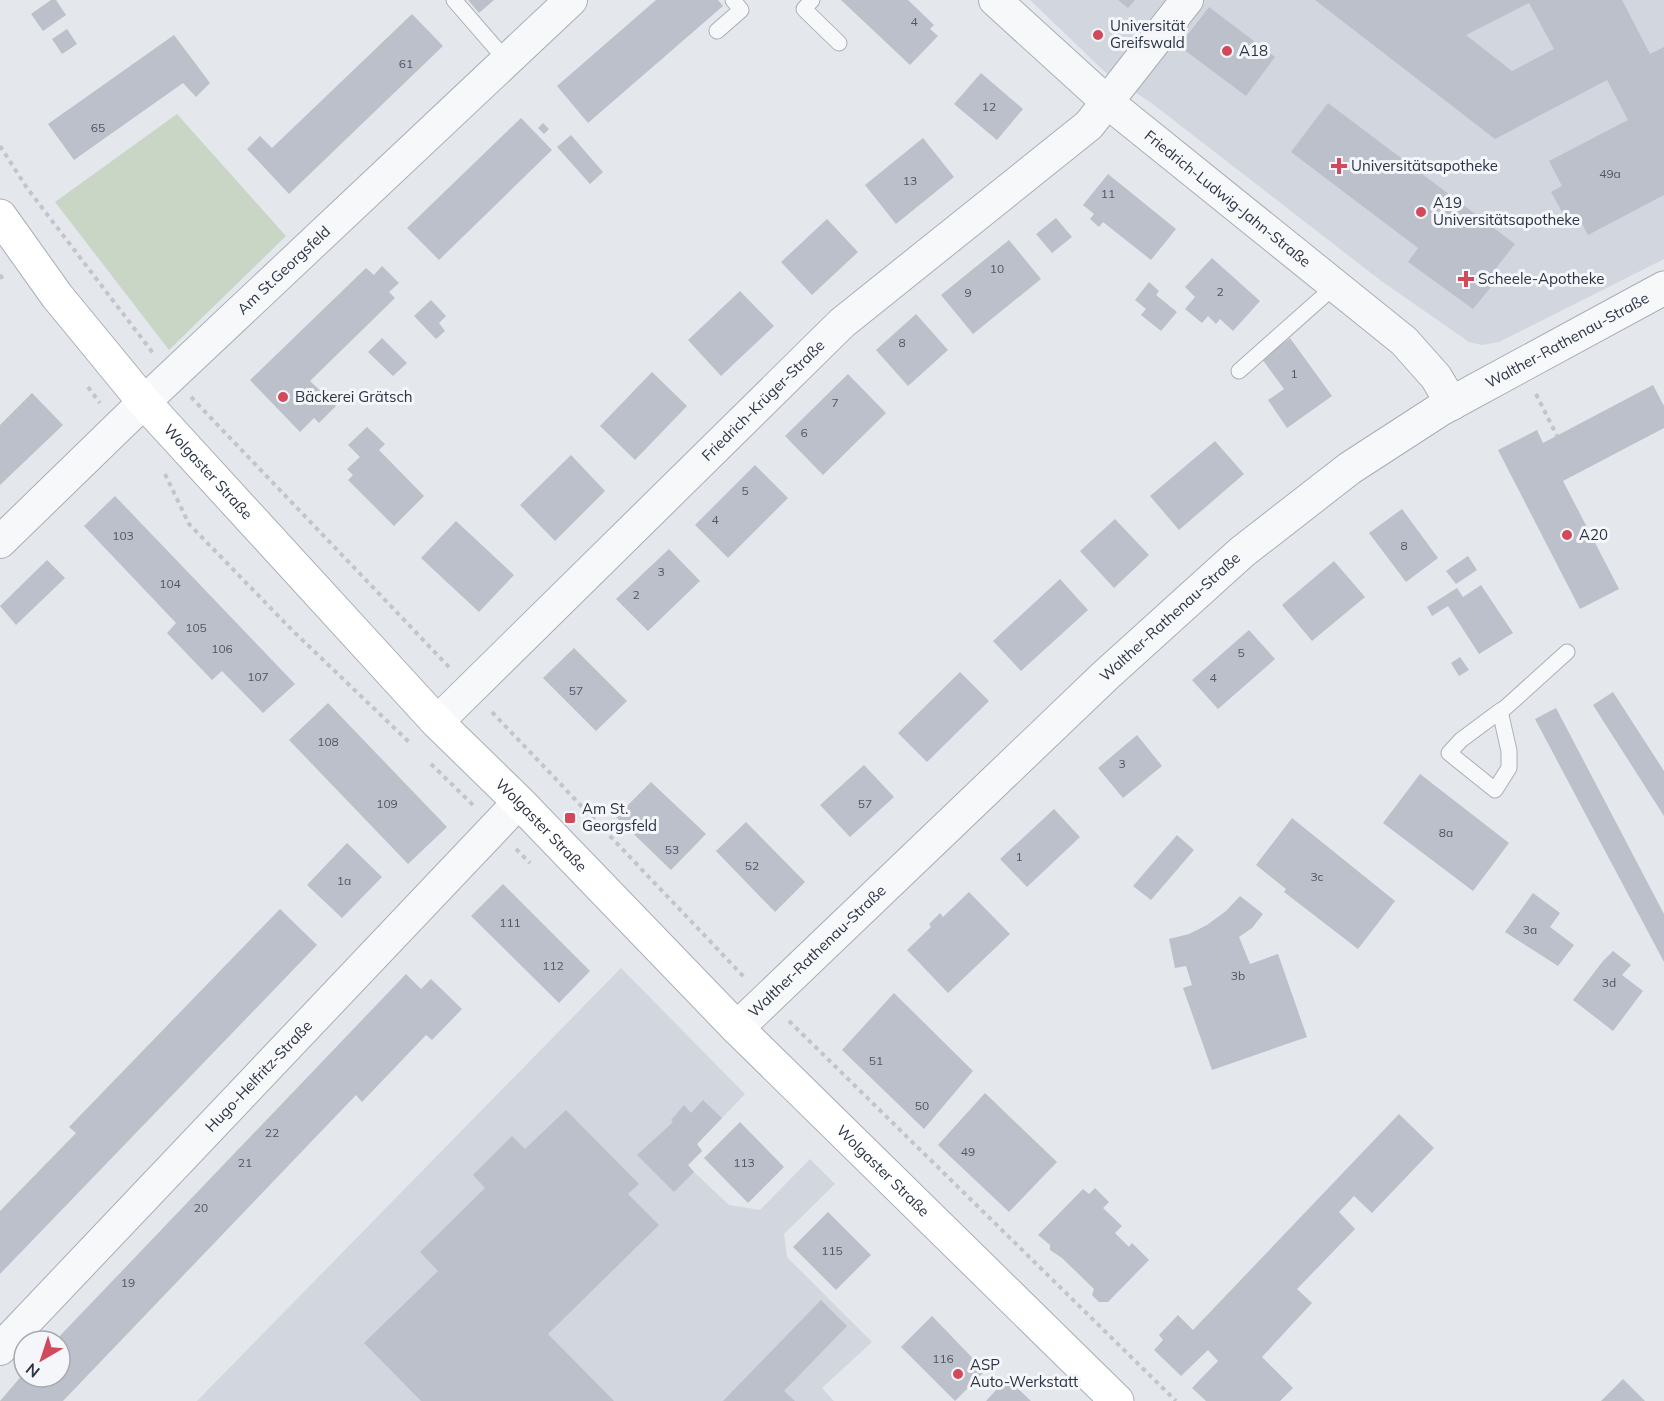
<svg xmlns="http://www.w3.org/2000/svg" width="1664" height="1401" font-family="Mulish,sans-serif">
  <rect width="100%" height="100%" fill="#e4e7ec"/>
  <!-- built -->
  <path fill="#d2d6de" d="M1030,0H1664V259L1499,342L1482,345L1469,342L1380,280L1154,105L1104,71Z
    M621,968L745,1094L697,1144L702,1151L688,1165L694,1172L729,1205L760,1210L810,1159L835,1184L784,1234L787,1257L872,1342L822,1388L834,1401H197Z"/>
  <!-- green -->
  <path fill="#c9d6c5" d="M177,114L286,236L169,350L55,202Z"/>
  <!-- building -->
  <path fill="#bbc0ca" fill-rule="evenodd" d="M51,0H56L66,15L43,31L31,14Z
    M468,0H494L479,13Z
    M656,0H718L723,6L588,123L557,86Z
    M841,0H908L934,25L930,29L938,36L910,65Z
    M1118,0H1135L1128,8Z
    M1315,0H1622L1650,54L1664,47V195L1588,235L1577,215L1567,221L1551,192L1562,186L1549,161L1628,120L1607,80L1495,139ZM1529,3L1554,49L1512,71L1466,35Z
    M1209,7L1275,57L1246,96L1179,46Z
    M412,14L443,46L289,194L247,149L260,136L272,148Z
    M67,29L77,44L62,54L52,39Z
    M174,35L210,83L196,97L183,83L74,160L48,124Z
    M981,73L1023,109L997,140L954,104Z
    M1328,103L1515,244L1493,272L1500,276L1473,309L1408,262L1418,248L1291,152Z
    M521,118L552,150L439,260L407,228Z
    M543,123L549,129L544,134L538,128Z
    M571,135L603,172L590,184L557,147Z
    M923,138L954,177L896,224L865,185Z
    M1108,174L1176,229L1151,260L1103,222L1099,227L1090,219L1094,214L1083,205Z
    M1056,218L1072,237L1052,253L1036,234Z
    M827,219L858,252L812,295L781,262Z
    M1009,240L1041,279L973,334L941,295Z
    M1212,258L1260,301L1233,331L1220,319L1216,324L1208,316L1202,323L1185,309L1195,297L1185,287Z
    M382,266L399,283L389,292L395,298L310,381L336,406L319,423L314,418L300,432L250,380L366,268L374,275Z
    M1149,282L1159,291L1156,295L1177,312L1161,331L1141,315L1146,309L1135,300Z
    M740,291L774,326L721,376L688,340Z
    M431,300L446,316L439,323L445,331L436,339L414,316Z
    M916,314L948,350L908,386L876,350Z
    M382,338L407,363L393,376L368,352Z
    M1290,338L1332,396L1287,428L1268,400L1284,389L1262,359Z
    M652,372L687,406L635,460L600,426Z
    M848,374L886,413L823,475L785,436Z
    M1653,385L1664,406V428L1563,481L1619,589L1580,609L1498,450L1537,430L1543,443Z
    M32,393L63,425L0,485V425Z
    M367,427L385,444L379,450L424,496L394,526L348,480L353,475L347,469L360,457L348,445Z
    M1215,441L1244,474L1179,530L1150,496Z
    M571,455L605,491L555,541L520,505Z
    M755,465L788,498L728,558L695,525Z
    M115,496L295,684L263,713L222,671L212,680L190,657L167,633L176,623L84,526Z
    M1402,509L1438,558L1406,582L1369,533Z
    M1115,519L1149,555L1114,588L1080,551Z
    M456,521L514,575L479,612L421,558Z
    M669,549L700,581L648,631L616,599Z
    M1468,556L1477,570L1456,584L1446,571Z
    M47,560L65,578L16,625L0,606Z
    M1334,561L1365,597L1312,641L1282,605Z
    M1060,579L1088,610L1021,671L993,641Z
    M1481,585L1513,633L1479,654L1448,606L1432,616L1427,607L1457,588L1463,597Z
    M1249,630L1275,659L1218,709L1192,680Z
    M574,648L627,701L596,731L543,678Z
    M1460,657L1469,670L1459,676L1451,663Z
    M960,672L989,701L927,762L898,733Z
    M1613,692L1664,771V816L1593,705Z
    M328,703L447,827L408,864L289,740Z
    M1556,708L1664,914V962L1535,719Z
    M1137,735L1162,766L1123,798L1098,768Z
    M864,765L894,797L850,837L820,805Z
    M1420,774L1509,843L1473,891L1383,823Z
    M651,782L706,834L671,870L616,817Z
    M1054,809L1080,837L1027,887L1000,859Z
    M1292,818L1395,901L1358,949L1284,892L1286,889L1256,865Z
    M746,822L805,882L775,912L716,851Z
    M1177,835L1194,850L1151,900L1133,886Z
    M347,843L382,877L342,918L307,885Z
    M503,884L590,971L559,1003L471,916Z
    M969,892L1010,934L948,993L907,950L931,927L929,924L940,913L943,917Z
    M1533,893L1560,913L1550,927L1574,945L1558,966L1505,932Z
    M1240,896L1263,914L1252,928L1239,937L1250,964L1278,954L1307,1037L1212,1070L1183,988L1192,985L1186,966L1175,968L1169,939L1189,934L1207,925L1226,911Z
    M280,909L317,945L0,1274V1211L76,1133L69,1127Z
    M1613,951L1631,965L1622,975L1643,991L1613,1031L1573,1000L1603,961Z
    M406,974L421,989L431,979L462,1009L432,1040L426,1035L362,1102L356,1095L63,1401H0L24,1373V1377H60V1341H55Z
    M894,993L973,1071L924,1129L842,1050Z
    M985,1093L1057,1162L1009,1212L938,1145Z
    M703,1100L722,1118L697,1144L702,1151L688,1165L694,1172L674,1192L637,1155L673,1122L671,1120L684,1105L691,1113Z
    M566,1110L639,1184L628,1194L659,1225L548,1334L614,1401H421L364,1343L438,1271L420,1252L485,1188L473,1175L512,1136L525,1149Z
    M1399,1114L1434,1148L1372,1213L1354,1196L1339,1212L1355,1229L1297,1289L1312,1303L1262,1357L1293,1388L1280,1401H1206L1192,1388L1218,1361L1208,1350L1181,1376L1154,1350L1163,1340L1159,1335L1178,1315L1193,1330Z
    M740,1122L784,1167L748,1203L704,1158Z
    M1095,1188L1109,1202L1103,1208L1122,1226L1115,1233L1129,1247L1132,1243L1149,1260L1108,1302H1099L1092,1295L1094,1289L1062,1258L1050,1250V1245L1038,1235L1083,1189L1089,1194Z
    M828,1212L871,1255L836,1290L793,1247Z
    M821,1300L847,1326L784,1391L795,1401H723Z
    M932,1316L985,1371L955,1401L901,1347Z
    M1007,1378L1031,1401H986Z
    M1623,1379L1645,1401H1601Z"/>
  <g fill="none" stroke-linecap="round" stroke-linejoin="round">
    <defs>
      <path id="service" d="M454,0L506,60
        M812,0L804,9L839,43
        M717,31L741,10L733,0
        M1239,371L1336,285
        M1500,711L1509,751V768L1495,790L1449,753L1461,740L1500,711L1505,708L1567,652"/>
      <g id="minor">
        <path id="s1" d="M995,0L1106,101L1404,341L1436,377L1452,404"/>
        <path id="s2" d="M0,542L144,402L571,0"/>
        <path id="s3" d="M437,722L842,323L1089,125L1187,0"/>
        <path id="s4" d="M0,1349L519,802"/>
      </g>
      <g id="tertiary">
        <path id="s5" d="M737,1028L1106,675L1242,552L1350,468L1441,409L1664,288"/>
      </g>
      <g id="secondary">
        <path id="s6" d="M0,216L57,296L144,402L437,722L519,802L737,1028L1117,1401"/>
      </g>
    </defs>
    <!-- service casing -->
    <use href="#service" stroke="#a9aeb7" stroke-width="17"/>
    <!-- minor casing -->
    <use href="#minor" stroke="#a9aeb7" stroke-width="34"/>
    <!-- tertiary casing -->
    <use href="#tertiary" stroke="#a9aeb7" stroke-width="35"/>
    <!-- secondary casing -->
    <use href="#secondary" stroke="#a9aeb7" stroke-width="35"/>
    <!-- path -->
    <path stroke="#c2c5cb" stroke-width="4" stroke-dasharray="4.5 4.5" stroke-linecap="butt" d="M0,146L27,188L153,353
      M0,275L5,282
      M88,387L100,403
      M1536,394L1557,436
      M191,397L449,667
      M165,474L189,524L293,631L411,744
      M492,712L745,978
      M431,764L473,805
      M516,849L530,863
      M789,1021L1176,1401"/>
    <!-- service -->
    <use href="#service" stroke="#f7f8fa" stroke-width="15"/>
    <!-- minor -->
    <use href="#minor" stroke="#f7f8fa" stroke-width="32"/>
    <!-- tertiary -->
    <use href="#tertiary" stroke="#f7f8fa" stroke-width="33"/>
    <!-- secondary -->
    <use href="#secondary" stroke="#fff" stroke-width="33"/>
  </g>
  <!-- markers -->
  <g fill="#d1495b" stroke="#f4f6f9" stroke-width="2">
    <circle cx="1098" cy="35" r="6"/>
    <circle cx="1227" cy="51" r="6"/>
    <path d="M1336 157h6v6h6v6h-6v6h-6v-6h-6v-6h6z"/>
    <circle cx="1421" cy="212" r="6"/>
    <path d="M1463 270h6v6h6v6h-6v6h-6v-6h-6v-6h6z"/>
    <circle cx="283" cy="397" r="6"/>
    <circle cx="1567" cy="535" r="6"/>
    <rect x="564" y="812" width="12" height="12" rx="3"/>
    <circle cx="958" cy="1374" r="6"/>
  </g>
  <g text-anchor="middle" stroke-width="6" stroke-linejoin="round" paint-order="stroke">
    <!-- number labels -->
    <g font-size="12" fill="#4f5766">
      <text x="914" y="26">4</text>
      <text x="406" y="68">61</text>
      <text x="989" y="111">12</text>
      <text x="98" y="132">65</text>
      <text x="1610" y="178">49a</text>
      <text x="910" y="185">13</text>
      <text x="1108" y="198">11</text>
      <text x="997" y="273">10</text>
      <text x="1220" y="296">2</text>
      <text x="968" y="297">9</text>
      <text x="902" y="347">8</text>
      <text x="1294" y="378">1</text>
      <text x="835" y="407">7</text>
      <text x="804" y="437">6</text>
      <text x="745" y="495">5</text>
      <text x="715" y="524">4</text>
      <text x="123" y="540">103</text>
      <text x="1404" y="550">8</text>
      <text x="661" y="576">3</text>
      <text x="170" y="588">104</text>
      <text x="636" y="599">2</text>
      <text x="196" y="632">105</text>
      <text x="222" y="653">106</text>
      <text x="1241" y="657">5</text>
      <text x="258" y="681">107</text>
      <text x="1213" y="682">4</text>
      <text x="576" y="695">57</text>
      <text x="328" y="746">108</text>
      <text x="1122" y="768">3</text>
      <text x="387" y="808">109</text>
      <text x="865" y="808">57</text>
      <text x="1446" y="837">8a</text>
      <text x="672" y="854">53</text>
      <text x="1019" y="861">1</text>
      <text x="752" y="870">52</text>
      <text x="1317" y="881">3c</text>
      <text x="344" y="885">1a</text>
      <text x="510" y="927">111</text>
      <text x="1530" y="934">3a</text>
      <text x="553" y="970">112</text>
      <text x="1238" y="980">3b</text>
      <text x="1609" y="987">3d</text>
      <text x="876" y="1065">51</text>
      <text x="922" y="1110">50</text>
      <text x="272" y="1137">22</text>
      <text x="968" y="1156">49</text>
      <text x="245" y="1167">21</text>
      <text x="744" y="1167">113</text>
      <text x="201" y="1212">20</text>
      <text x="832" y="1255">115</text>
      <text x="128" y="1287">19</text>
      <text x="943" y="1363">116</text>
    </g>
    <!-- poi labels -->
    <g font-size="15" fill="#2b3445" stroke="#f4f6f9" text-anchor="start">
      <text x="1110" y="31">Universität<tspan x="1110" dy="17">Greifswald</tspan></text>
      <text x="1239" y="56">A18</text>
      <text x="1351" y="171">Universitätsapotheke</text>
      <text x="1433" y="208">A19<tspan x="1433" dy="17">Universitätsapotheke</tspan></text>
      <text x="1478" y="284">Scheele-Apotheke</text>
      <text x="295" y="402">Bäckerei Grätsch</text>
      <text x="1579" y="540">A20</text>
      <text x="582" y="814">Am St.<tspan x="582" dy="17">Georgsfeld</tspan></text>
      <text x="970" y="1370">ASP<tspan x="970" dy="17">Auto-Werkstatt</tspan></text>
    </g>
    <!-- street labels -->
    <g font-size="15" fill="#2b3445" stroke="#f4f6f9">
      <text dy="5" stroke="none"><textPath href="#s1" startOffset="306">Friedrich-Ludwig-Jahn-Straße</textPath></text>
      <text dy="5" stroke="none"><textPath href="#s2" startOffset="393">Am St.Georgsfeld</textPath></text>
      <text dy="5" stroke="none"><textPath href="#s5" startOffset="1083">Walther-Rathenau-Straße</textPath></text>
      <text dy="5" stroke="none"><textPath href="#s3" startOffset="458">Friedrich-Krüger-Straße</textPath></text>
      <text dy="5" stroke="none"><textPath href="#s6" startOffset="330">Wolgaster Straße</textPath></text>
      <text dy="5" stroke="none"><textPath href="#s5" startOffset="597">Walther-Rathenau-Straße</textPath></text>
      <text dy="5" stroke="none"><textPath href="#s6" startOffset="816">Wolgaster Straße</textPath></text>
      <text dy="5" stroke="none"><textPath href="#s5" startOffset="111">Walther-Rathenau-Straße</textPath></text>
      <text dy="5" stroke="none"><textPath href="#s4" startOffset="376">Hugo-Helfritz-Straße</textPath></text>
      <text dy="5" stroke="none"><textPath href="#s6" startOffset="1302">Wolgaster Straße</textPath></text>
    </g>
  </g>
  <!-- north arrow -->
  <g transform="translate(42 1359) rotate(219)"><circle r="28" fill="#f4f6f9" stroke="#a4a8b1" stroke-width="1.5"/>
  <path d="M0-4.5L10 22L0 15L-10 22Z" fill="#d1495b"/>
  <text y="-9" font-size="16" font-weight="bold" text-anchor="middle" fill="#2b3445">N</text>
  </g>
</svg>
